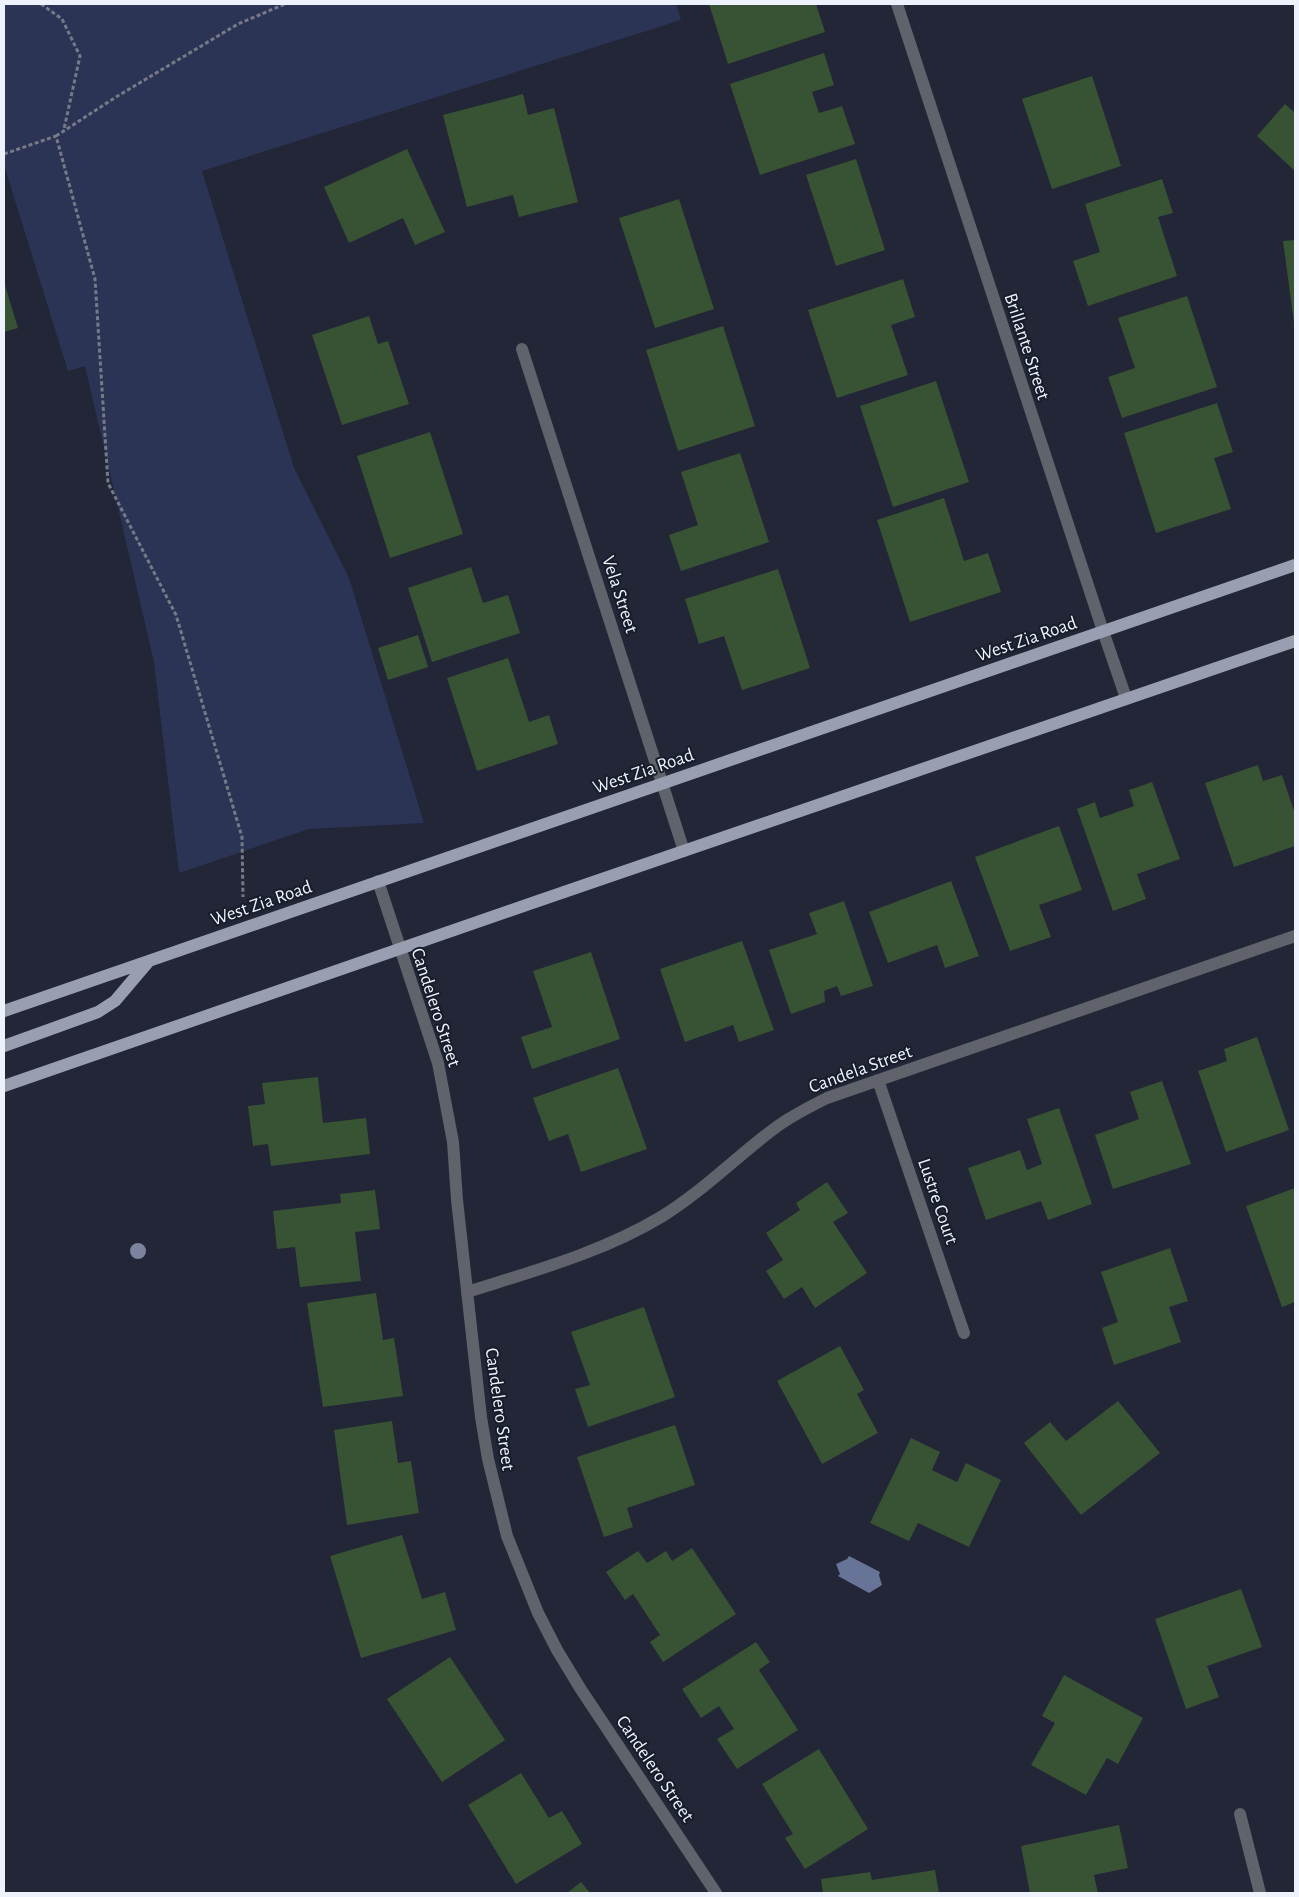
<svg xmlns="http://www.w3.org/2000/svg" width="1299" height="1897" font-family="'Alegreya Sans',sans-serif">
  <rect width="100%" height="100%" fill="#222636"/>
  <!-- green -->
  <path fill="#2c3455" d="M4,4H676L681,20L202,171L294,468L349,578L424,823L309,829L179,873L154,662L85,366L68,371L4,165Z"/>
  <!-- water -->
  <path fill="#687398" d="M849,1556L880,1572L879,1575L882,1585L869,1593L838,1576L840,1574L836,1564L847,1559Z"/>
  <!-- building -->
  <path fill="#385234" d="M709,4H816L825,32L728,64Z
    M824,53L834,85L812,92L819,113L842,106L855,144L760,175L730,84Z
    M1092,76L1121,166L1052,189L1022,99Z
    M523,94L528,115L554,108L578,202L519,217L513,195L467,207L443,115Z
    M1285,104L1294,112L1295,111V171L1257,136Z
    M407,149L445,232L415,245L403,218L349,243L324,187Z
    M856,159L885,250L836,266L806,175Z
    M1162,179L1173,213L1158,217L1177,276L1088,306L1073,261L1100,252L1085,204Z
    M679,199L714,309L655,328L619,218Z
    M1295,240V323H1294L1283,241Z
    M903,279L915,317L891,325L908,375L837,398L808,310Z
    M4,282L18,328L4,332Z
    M1187,296L1217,387L1122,418L1108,377L1135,368L1118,318Z
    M369,316L378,344L388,341L409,404L342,425L312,335Z
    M723,326L755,426L678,451L646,350Z
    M936,381L969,482L893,507L860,406Z
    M1217,403L1233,452L1214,458L1231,509L1156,533L1124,433Z
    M430,432L463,534L390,558L357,456Z
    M740,453L769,542L681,571L669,535L698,525L681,472Z
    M944,498L964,561L988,553L1001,592L910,622L877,520Z
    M471,567L483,603L508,595L520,633L432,662L408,588Z
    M778,569L810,668L742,690L724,636L699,644L685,599Z
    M418,635L428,667L388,680L378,648Z
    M508,658L529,722L549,715L558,744L477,771L447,678Z
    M1258,765L1263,781L1282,775L1295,814V846L1234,867L1205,783Z
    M1152,782L1180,859L1137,874L1146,899L1113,911L1077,809L1095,802L1100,818L1134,806L1129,790Z
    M1059,826L1082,890L1039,905L1051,937L1010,951L975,857Z
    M951,881L979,956L945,968L937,945L888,963L869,912Z
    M844,901L873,986L841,996L837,986L824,991L825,1002L791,1014L769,950L817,934L809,913Z
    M742,941L774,1030L739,1042L733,1025L685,1042L660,969Z
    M591,952L620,1039L532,1069L521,1037L552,1027L533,971Z
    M1257,1037L1289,1130L1226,1152L1198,1071L1227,1061L1224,1049Z
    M618,1068L647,1149L581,1172L568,1134L549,1141L533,1098Z
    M318,1077L323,1123L366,1118L370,1154L271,1166L268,1144L253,1146L248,1106L265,1104L262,1083Z
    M1162,1081L1191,1164L1113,1189L1095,1135L1139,1119L1130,1092Z
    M1059,1108L1092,1204L1048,1220L1041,1201L986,1220L968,1168L1020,1150L1027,1170L1042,1164L1027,1119Z
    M827,1182L848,1213L833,1222L867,1273L815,1308L802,1287L784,1299L766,1271L783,1260L766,1233L800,1210L796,1203Z
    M1295,1188V1302L1282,1307L1246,1206Z
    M375,1190L380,1229L355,1232L361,1281L300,1287L295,1247L277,1249L273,1211L341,1203L340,1194Z
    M1170,1248L1188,1301L1169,1307L1181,1342L1114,1365L1102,1328L1118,1322L1101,1272Z
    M376,1293L383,1340L394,1338L403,1396L323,1407L307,1303Z
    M644,1307L675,1397L588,1427L575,1389L590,1385L571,1332Z
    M840,1346L864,1390L857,1394L878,1433L822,1464L777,1381Z
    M1118,1401L1160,1453L1081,1515L1024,1443L1050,1422L1066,1441Z
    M392,1421L398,1463L411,1461L419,1513L347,1525L334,1430Z
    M675,1425L695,1485L627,1508L633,1527L604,1537L577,1457Z
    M911,1438L940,1452L932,1470L957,1482L966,1463L1001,1480L969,1547L918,1523L909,1541L870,1523Z
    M402,1535L422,1599L445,1592L456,1630L361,1658L330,1556Z
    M692,1548L736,1614L663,1662L650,1642L660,1635L633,1594L625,1600L606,1572L638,1551L647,1563L666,1551L672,1561Z
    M1241,1589L1262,1647L1207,1666L1219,1697L1186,1709L1155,1619Z
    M756,1642L770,1662L759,1670L798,1730L737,1769L717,1739L734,1729L719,1706L701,1718L682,1689Z
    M450,1657L505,1740L442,1782L387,1699Z
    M1064,1675L1143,1718L1118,1764L1107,1758L1086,1795L1031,1765L1055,1723L1042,1716Z
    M819,1749L868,1829L805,1869L785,1838L793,1834L762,1784Z
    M521,1773L549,1818L562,1811L582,1844L516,1884L468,1805Z
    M1119,1825L1128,1868L1094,1875L1098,1893H1030L1021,1846Z
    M935,1870L939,1893H823L821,1879L870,1872L872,1880Z
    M581,1882L590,1893H567Z"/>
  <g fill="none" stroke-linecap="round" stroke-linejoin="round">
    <!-- path -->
    <path stroke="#767a87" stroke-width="3" stroke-dasharray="4 2.5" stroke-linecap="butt" d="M41,4L62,19L80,56L64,129
      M56,136L116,97L238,24L285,4
      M4,154L56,136L95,279L108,483L176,615L242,837L243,897"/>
    <!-- minor -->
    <path stroke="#60636b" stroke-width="12" d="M897,4L1103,631L1126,698
      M522,349L684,851
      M378,881L438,1063L453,1142L457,1200L481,1417L488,1459L507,1536L538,1613L557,1650L580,1688L716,1893
      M878,1080L964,1333
      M467,1292C533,1271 601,1253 661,1217C702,1192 736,1157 775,1128C791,1116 809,1107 827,1098L1295,936
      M1240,1814L1260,1893"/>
    <!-- major -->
    <path stroke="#999fb0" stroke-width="12" d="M4,1011L1295,565
      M4,1046L98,1012L115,1001L149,961
      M4,1086L535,902L1295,641"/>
  </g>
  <!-- trees -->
  <circle fill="#7b839e" cx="138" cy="1251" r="8"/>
  <g text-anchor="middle" stroke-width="4" stroke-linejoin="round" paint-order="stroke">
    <!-- street labels -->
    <g font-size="19" fill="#eef2fc" stroke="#181d2c">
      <text transform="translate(1028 346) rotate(72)" y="7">Brillante Street</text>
      <text transform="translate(621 594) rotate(72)" y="7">Vela Street</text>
      <text transform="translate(1026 638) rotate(-19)" y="7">West Zia Road</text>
      <text transform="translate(643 770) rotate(-19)" y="7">West Zia Road</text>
      <text transform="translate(261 902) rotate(-19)" y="7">West Zia Road</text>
      <text transform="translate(437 1007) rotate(72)" y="7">Candelero Street</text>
      <text transform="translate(860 1068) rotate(-20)" y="7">Candela Street</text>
      <text transform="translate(939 1201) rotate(71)" y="7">Lustre Court</text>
      <text transform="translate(501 1409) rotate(82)" y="7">Candelero Street</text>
      <text transform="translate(656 1768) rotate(56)" y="7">Candelero Street</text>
    </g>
  </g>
  <!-- border -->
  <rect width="1299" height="1897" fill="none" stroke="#eef2fc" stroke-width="10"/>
</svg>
